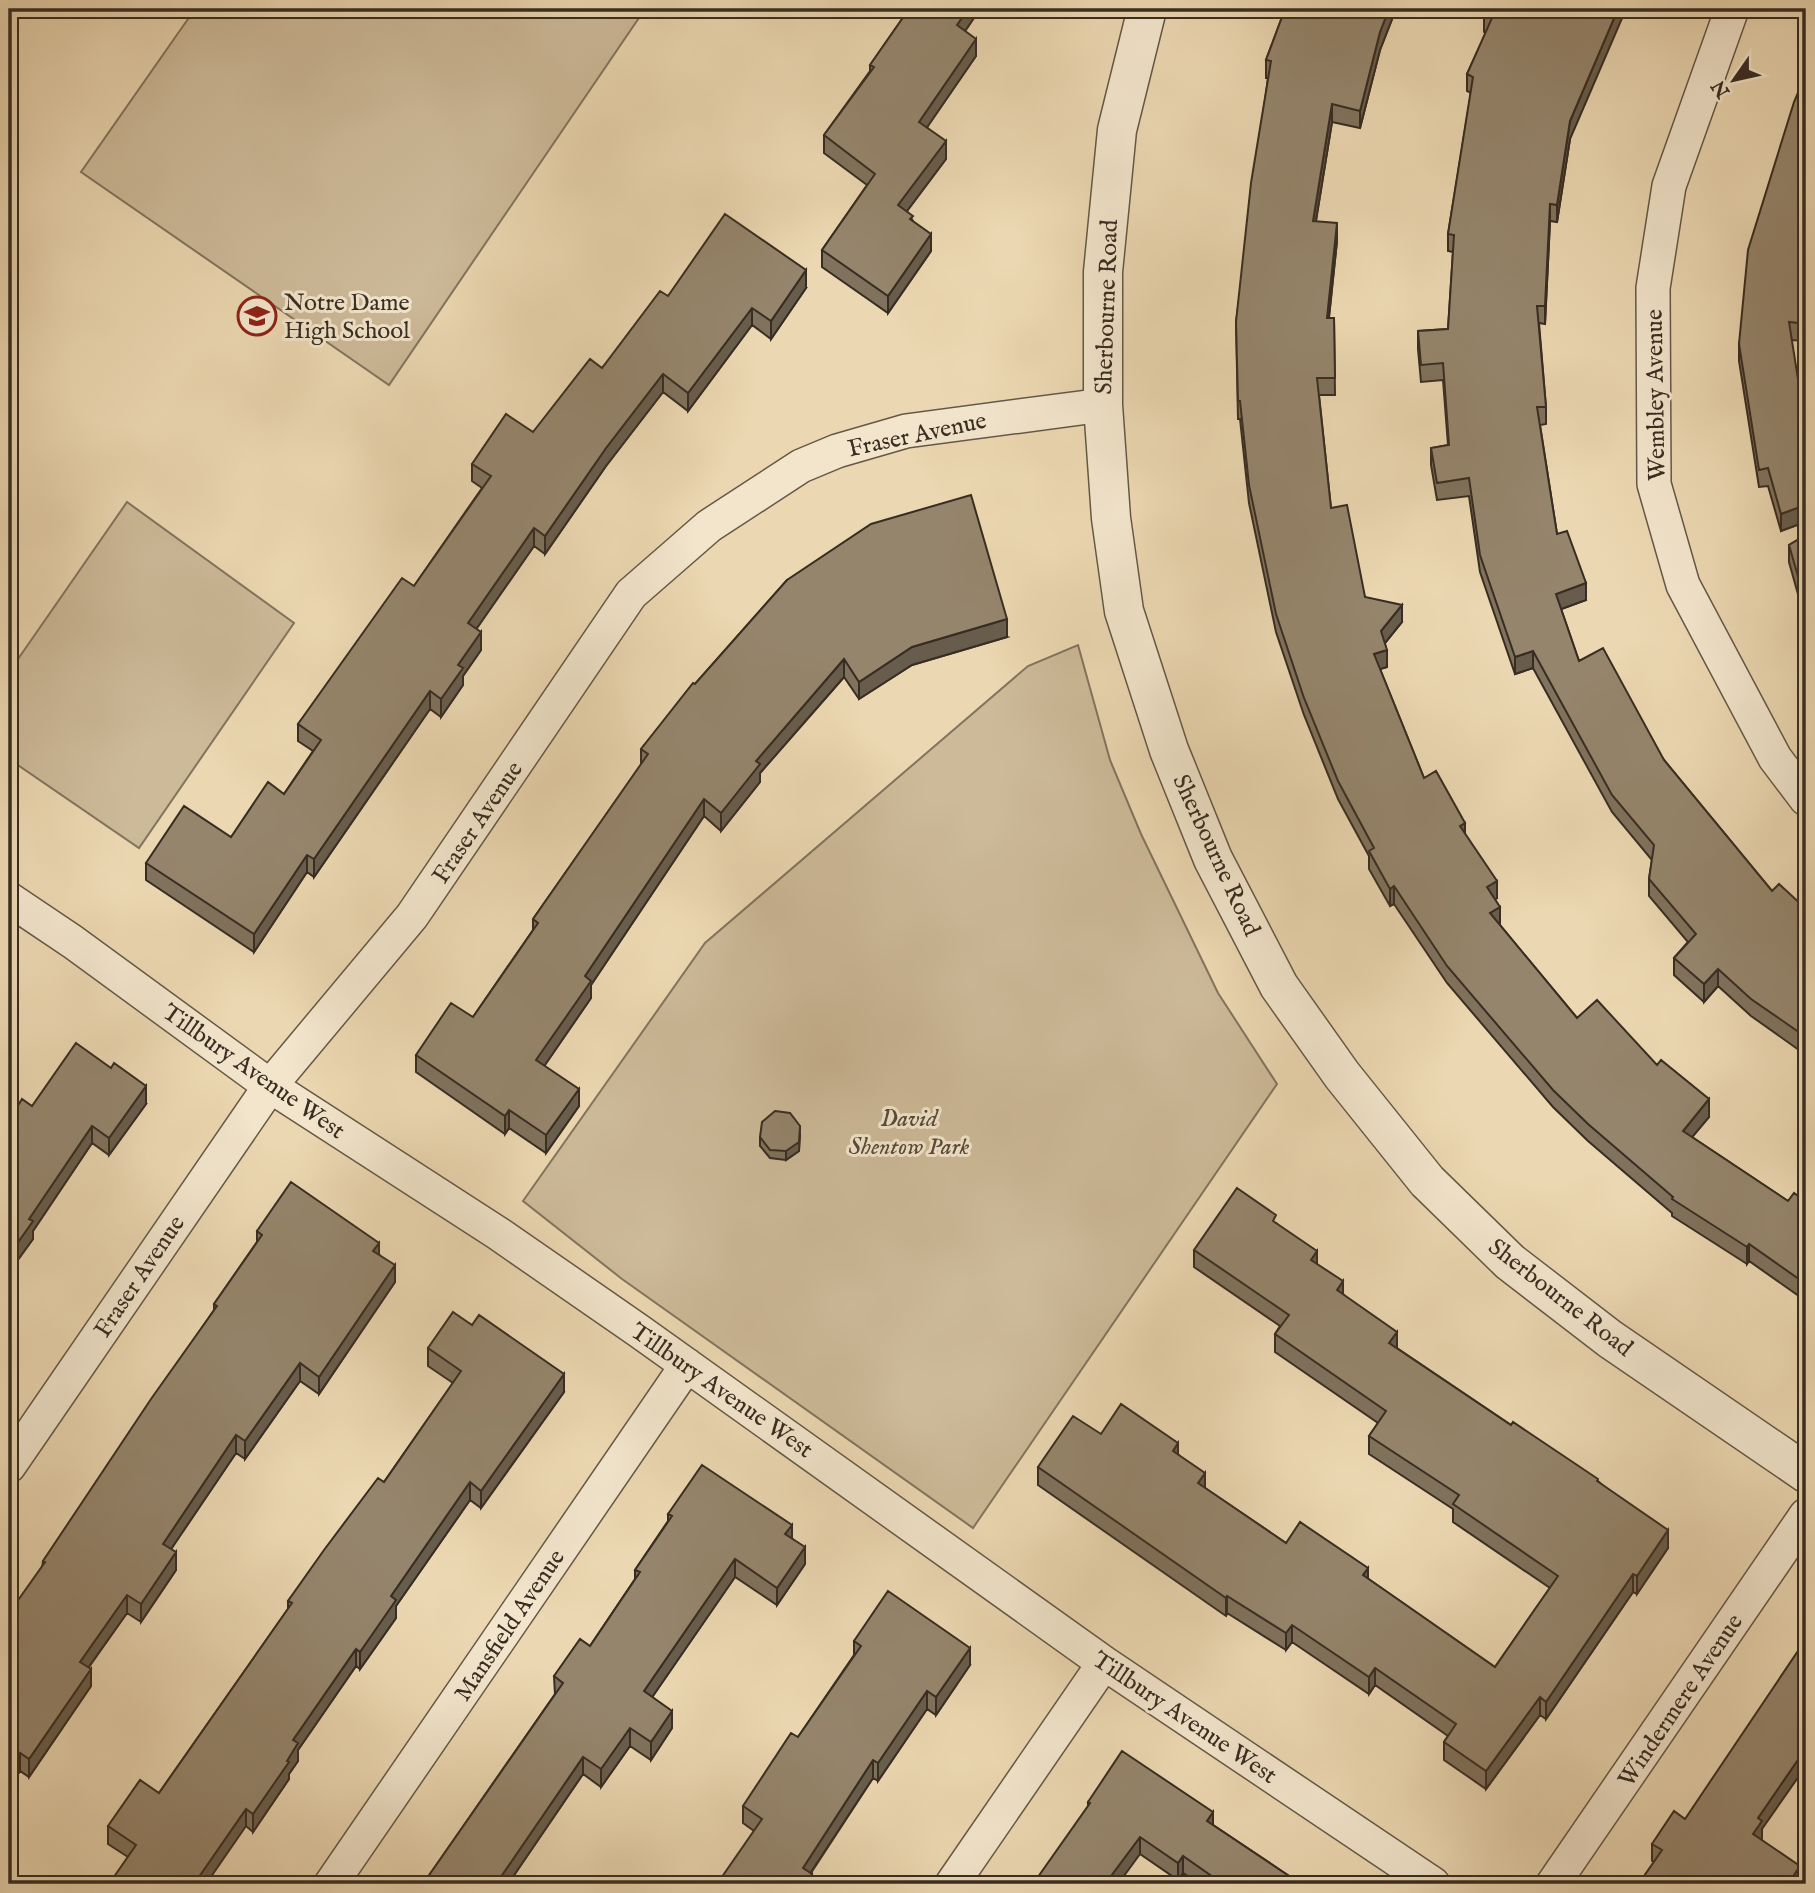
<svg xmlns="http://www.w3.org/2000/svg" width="1815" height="1893" font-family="'IM FELL English',serif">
  <rect width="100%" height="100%" fill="#ebd7b1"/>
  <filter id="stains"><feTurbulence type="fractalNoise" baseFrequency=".00286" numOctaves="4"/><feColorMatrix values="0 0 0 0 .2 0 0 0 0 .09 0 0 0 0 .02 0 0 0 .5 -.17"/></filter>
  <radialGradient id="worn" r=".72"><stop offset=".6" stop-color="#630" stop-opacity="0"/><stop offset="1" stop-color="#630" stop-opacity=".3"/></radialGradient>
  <!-- green -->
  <path fill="#cdba99" stroke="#82745e" stroke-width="2" d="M195,9H645L389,385L81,172Z
    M127,502L294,623L139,848L9,759V672Z
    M1078,645L1110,760L1141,834L1218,993L1277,1084L973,1528L622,1279L523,1201L705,943L1028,666Z"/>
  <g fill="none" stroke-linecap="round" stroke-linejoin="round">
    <defs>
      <path id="minor" d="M1732,9L1669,186L1653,288L1654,484L1683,585L1775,758L1806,799
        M9,899L73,942L270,1086L499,1234L639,1331L1104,1663L1433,1884
        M9,1466L270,1086L412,916L631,594L709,526L801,466L837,451L906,431L1103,405
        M331,1884L687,1365
        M952,1884L1104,1663
        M1553,1884L1806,1515"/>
      <path id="tertiary" d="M1147,9L1117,130L1103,272V405L1111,518L1124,611L1169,750L1213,859L1279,986L1342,1075L1427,1181L1510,1262L1610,1339L1806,1473"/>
    </defs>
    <!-- minor casing -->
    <use href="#minor" stroke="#655846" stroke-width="36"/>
    <!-- tertiary casing -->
    <use href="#tertiary" stroke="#655846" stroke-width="41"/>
    <!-- minor -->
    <use href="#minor" stroke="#f2e5cc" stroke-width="33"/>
    <!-- tertiary -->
    <use href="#tertiary" stroke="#f2e5cc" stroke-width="38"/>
  </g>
  <!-- wall -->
  <path fill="#80725d" stroke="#382d22" stroke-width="2" d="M909,9H980L965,31L976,56L927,127L946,159L907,211L931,251L888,313L822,267V250L867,185L824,153V135L870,71V65Z
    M1285,9H1396L1380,50L1360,128L1332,122L1316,221L1337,241L1329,318H1334L1335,395H1319L1331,508L1365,597L1402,622L1385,643L1387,667L1380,669L1424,778L1465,834L1497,898L1495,899L1499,924L1577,1018L1657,1065L1709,1117L1692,1137L1788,1201L1806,1202V1301L1749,1261L1747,1264L1672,1216V1213L1588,1141L1553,1107L1447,983L1394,904L1390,906L1369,869V856L1338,799L1304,715L1276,632L1249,503L1240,419H1238L1236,322L1268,78H1266V60Z
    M1486,9L1570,139L1557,222L1550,221L1545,324L1539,323L1546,407V424L1540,425L1557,534L1586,600L1561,609L1579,661L1664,760L1772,891L1806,909V1055L1751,1016L1718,986L1704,1002L1674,975V958L1688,942L1649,896V879L1652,860L1612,812L1533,668L1515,674L1480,572L1469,496L1437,500L1431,465V448L1448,445L1443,380L1421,382L1418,349V331L1448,329L1453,252L1448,251V234L1471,93L1467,91V74L1486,33L1484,32V14Z
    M1806,74V341L1791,340L1806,430V525L1805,522L1781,531L1768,486L1759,487L1739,361V344Z
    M806,288L771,339L752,325L688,411L663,392L606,466L545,554L534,546L476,629L481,650L463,676V685L441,717L430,709L314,877L307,872L254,952L146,880V863L231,837L284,794L313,751L298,741V724L414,586L482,488L472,481V464L533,432L602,368L668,296Z
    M1806,535V615L1801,605L1789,562V545Z
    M787,580L1007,637L912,665L859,699L844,677L760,773V782L721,831L704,816L591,985V998L544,1066L579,1106L546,1153L509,1128L505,1134L416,1072V1055L473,1017L533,930V919L641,765V749L695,684Z
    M146,1104L109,1155L92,1143L33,1231V1239L9,1272V1120L32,1106Z
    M800,1134L799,1151L786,1160L770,1158L760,1146V1137Z
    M1276,1223L1317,1264L1343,1294L1397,1348L1511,1425L1598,1481L1668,1548L1637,1594L1633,1592L1546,1719L1540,1715L1486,1789L1444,1760V1742L1448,1736L1375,1685L1369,1694L1292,1642L1286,1650L1227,1613L1226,1616L1038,1485V1467L1101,1434L1178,1454L1205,1488L1286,1543L1368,1579L1495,1667L1550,1588L1453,1522V1509L1369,1454V1436L1378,1423L1275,1352V1334L1280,1326L1194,1267V1250Z
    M257,1231L379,1254L395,1282L319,1394L300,1381L245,1459L236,1453L171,1549L176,1570L141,1622L127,1613L89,1667L91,1686L29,1777L20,1771L9,1787L43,1561L214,1310V1304L257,1242Z
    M428,1348L564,1392L481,1508L470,1500L396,1606V1618L360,1669L356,1666L298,1750V1761L289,1774V1779L253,1832L246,1826L128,1857L108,1844V1826L159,1793L288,1609V1601L384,1482L453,1383L428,1366Z
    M668,1514L792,1538L805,1564L777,1605L735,1577L652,1697L672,1728L651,1760L630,1746L601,1787L583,1774L508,1884H423L555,1694L554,1676L590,1646L635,1579V1570L668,1521Z
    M854,1641L970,1665L936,1715L927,1709L878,1781L873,1778L811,1873L812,1884L754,1831L743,1823V1806L798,1737L854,1655Z
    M1088,1802L1213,1825L1301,1884H1199L1183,1873L1178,1880L1140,1854L1088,1806Z
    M1685,1819L1762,1829L1761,1839L1806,1884H1640V1882L1654,1862L1652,1861V1844Z"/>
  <!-- shaded-wall -->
  <path fill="#685d4c" stroke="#382d22" stroke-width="2" d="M968,9H980L957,43V25Z
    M1389,9H1396L1380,50L1360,128V111L1380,32Z
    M1618,9H1626L1570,139L1557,222V205L1570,121Z
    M976,39V56L919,139V122Z
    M1332,104V122L1313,238V221Z
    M946,141V159L898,223V205Z
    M1550,204V221L1545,324V306Z
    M1337,223V241L1327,335V318Z
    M931,234V251L888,313V296Z
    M806,270V288L771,339V321Z
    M752,308V325L688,411V393Z
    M663,374V392L606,466L545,554V536L606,448Z
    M1805,505V522L1781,531V514Z
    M534,528V546L468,641V623Z
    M1586,583V600L1556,611V594Z
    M1402,605V622L1381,648V631Z
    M1007,619V637L912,665L859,699V682L912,647Z
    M481,632V650L463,676V685L441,717V699L458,665Z
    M1387,650V667L1374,671V654Z
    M1533,651V668L1515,674V657Z
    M844,659V677L760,773V782L721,831V813L756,761Z
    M430,691V709L314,877V859Z
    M704,799V816L591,985V998L536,1078V1060L585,976Z
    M1465,823V841L1460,826Z
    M307,855V872L254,952V934Z
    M1497,881V898L1487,905V887Z
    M1394,886V904L1390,906V889Z
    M1500,907V924L1490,931V913Z
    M1718,969V986L1704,1002V984Z
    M146,1086V1104L109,1155V1138Z
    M579,1089V1106L546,1153V1135Z
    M1709,1099V1117L1683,1148V1131Z
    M509,1110V1128L505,1134V1116Z
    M92,1126V1143L33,1231V1239L9,1272V1255L29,1219Z
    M800,1126L799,1151L786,1160V1151Z
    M379,1243V1260L373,1251Z
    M1749,1244V1261L1747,1264V1247Z
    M1317,1251V1269L1311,1260Z
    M395,1265V1282L319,1394V1377Z
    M1343,1281V1299L1337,1290Z
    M1397,1332V1349L1389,1343Z
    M300,1363V1381L245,1459V1441Z
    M564,1374V1392L481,1508V1491Z
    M236,1435V1453L163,1561V1544Z
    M1178,1443V1461L1173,1451Z
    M1205,1473V1490L1198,1483Z
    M470,1482V1500L396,1606V1618L360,1669V1652L391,1596Z
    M792,1525V1542L785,1534Z
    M1668,1530V1548L1637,1594V1576Z
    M805,1547V1564L777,1605V1588Z
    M176,1552V1570L141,1622V1604Z
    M735,1559V1577L644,1709V1691Z
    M1368,1568V1586L1363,1575Z
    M1633,1574V1592L1546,1719V1702Z
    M127,1595V1613L80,1679V1662Z
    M1227,1596V1613L1226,1616V1598Z
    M1292,1625V1642L1286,1650V1633Z
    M970,1648V1665L936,1715V1697Z
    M356,1649V1666L298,1750V1761L289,1774V1779L253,1832V1814L287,1761L293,1740Z
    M1375,1668V1685L1369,1694V1677Z
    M91,1669V1686L29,1777V1759Z
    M927,1691V1709L878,1781V1763Z
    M1540,1697V1715L1486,1789V1771Z
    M672,1711V1728L651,1760V1742Z
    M630,1728V1746L601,1787V1769Z
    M1806,1748V1766L1762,1829V1838L1753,1851V1834L1758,1818Z
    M20,1753V1771L9,1787V1769Z
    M583,1757V1774L508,1884H498V1881Z
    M873,1760V1778L803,1884V1868Z
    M246,1809V1826L206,1884H194Z
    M1213,1812V1829L1207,1821Z
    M1140,1837V1854L1118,1884H1105Z
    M1183,1856V1873L1178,1880V1863Z
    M1800,1866V1884L1794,1875Z
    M812,1874V1884H804Z"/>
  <!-- building -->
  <path fill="#95856c" stroke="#382d22" stroke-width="2" d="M909,9H968L957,25L976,39L919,122L946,141L898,205L913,216L910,219L931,234L888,296L822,250L875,174L824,135L874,67L870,65Z
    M1285,9H1389L1380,32L1360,111L1332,104L1313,221L1337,223L1327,318H1334L1335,378H1317L1331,508L1347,505L1365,597L1402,605L1381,631L1387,650L1374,654L1424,778L1436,771L1465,823L1460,826L1497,881L1487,887L1500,907L1490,913L1577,1018L1597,1000L1657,1065L1661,1060L1709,1099L1683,1131L1788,1201L1794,1193L1806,1202V1284L1749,1244L1747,1247L1672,1199L1673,1197L1588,1124L1553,1090L1447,966L1394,886L1390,889L1369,851L1374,848L1338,781L1304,698L1276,614L1249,485L1240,401H1238L1236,322L1251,183L1271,61L1266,60Z
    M1486,9H1618L1570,121L1557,205L1550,204L1545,306H1537L1546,407H1537L1557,534L1567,531L1586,583L1556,594L1579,661L1603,648L1664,760L1772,891L1779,884L1806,909V1037L1751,999L1718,969L1704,984L1674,958L1696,934L1649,879L1654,845L1612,795L1533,651L1515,657L1480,555L1469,478L1437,483L1431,448L1449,445L1443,363L1421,365L1418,331L1448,329L1454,235L1448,234L1473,77L1467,74L1492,18L1484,14Z
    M1806,74V324L1789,322L1806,430V507L1805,505L1781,514L1768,468L1759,470L1739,344L1748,250L1794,102Z
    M725,214L806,270L771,321L752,308L688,393L663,374L606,448L545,536L534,528L468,623L481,632L458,665L463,668L441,699L430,691L314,859L307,855L254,934L146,863L184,806L231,837L268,782L284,794L321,740L298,724L402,578L414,586L491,476L472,464L506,414L533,432L590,359L602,368L660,291L668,296Z
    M971,495L1007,619L912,647L859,682L844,659L756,761L760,764L721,813L704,799L585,976L591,981L536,1060L579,1089L546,1135L509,1110L505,1116L416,1055L451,1003L473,1017L538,923L533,919L648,754L641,749L693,683L695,684L787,580L871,524Z
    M1806,535V598L1801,587L1789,545Z
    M76,1043L111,1068L114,1063L146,1086L109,1138L92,1126L29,1219L33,1221L9,1255V1120L22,1099L32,1106Z
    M775,1111L790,1113L800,1126L799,1142L786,1151L770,1150L760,1137L762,1122Z
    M291,1182L379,1243L373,1251L395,1265L319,1377L300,1363L245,1441L236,1435L163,1544L176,1552L141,1604L127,1595L80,1662L91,1669L29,1759L20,1753L9,1769V1613L45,1562L43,1561L151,1399L217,1306L214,1304L262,1235L257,1231Z
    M1237,1188L1276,1215L1273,1221L1317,1251L1311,1260L1343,1281L1337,1290L1397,1332L1389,1343L1511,1425L1513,1422L1598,1479L1597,1481L1668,1530L1637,1576L1633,1574L1546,1702L1540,1697L1486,1771L1444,1742L1456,1724L1375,1668L1369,1677L1292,1625L1286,1633L1227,1596L1226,1598L1038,1467L1073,1416L1101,1434L1121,1404L1178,1443L1173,1451L1205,1473L1198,1483L1286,1543L1300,1522L1368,1568L1363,1575L1495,1667L1558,1576L1453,1504L1459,1495L1369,1436L1386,1411L1275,1334L1289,1315L1194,1250Z
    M453,1312L472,1325L479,1315L564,1374L481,1491L470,1482L391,1596L396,1600L360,1652L356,1649L293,1740L298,1743L287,1761L289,1762L253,1814L246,1809L194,1884H109L136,1845L108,1826L140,1780L159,1793L292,1603L288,1601L324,1550L378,1478L384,1482L461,1371L428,1348Z
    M702,1465L792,1525L785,1534L805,1547L777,1588L735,1559L644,1691L672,1711L651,1742L630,1728L601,1769L583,1757L498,1881L503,1884H423L563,1683L554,1676L580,1639L590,1646L640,1572L635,1570L672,1516L668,1514Z
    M888,1591L970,1648L936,1697L927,1691L878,1763L873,1760L803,1868L812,1874L804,1884H717L762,1819L743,1806L791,1733L798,1737L861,1646L854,1641Z
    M1806,1639V1748L1758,1818L1762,1821L1753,1834L1800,1866L1794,1875L1806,1884H1643L1640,1882L1662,1850L1652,1844L1674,1811L1685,1819Z
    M1122,1751L1213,1812L1207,1821L1301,1884H1223L1183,1856L1178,1863L1140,1837L1105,1884H1033L1090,1803L1088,1802Z"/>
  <!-- icons -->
  <defs>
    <symbol id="school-ring" viewBox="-11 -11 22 22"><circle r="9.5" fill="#f2e5cc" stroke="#8f2418" stroke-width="1.5"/><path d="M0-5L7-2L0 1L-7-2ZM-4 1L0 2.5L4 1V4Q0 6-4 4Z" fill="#8f2418"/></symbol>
  </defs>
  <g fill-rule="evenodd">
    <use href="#school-ring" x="235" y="294" width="44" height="44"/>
  </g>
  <g text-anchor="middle" stroke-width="6" stroke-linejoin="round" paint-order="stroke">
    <!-- poi labels -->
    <g font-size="24" fill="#382d22" stroke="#f2e5cc" text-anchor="start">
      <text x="284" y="310">Notre Dame<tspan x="284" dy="28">High School</tspan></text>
    </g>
    <!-- street labels -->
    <g font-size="24" fill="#382d22" stroke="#f2e5cc">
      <text transform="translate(1106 307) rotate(-88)" y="8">Sherbourne Road</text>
      <text transform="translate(1655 395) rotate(-91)" y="8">Wembley Avenue</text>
      <text transform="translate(917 434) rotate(-12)" y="8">Fraser Avenue</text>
      <text transform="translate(477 822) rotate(-56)" y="8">Fraser Avenue</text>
      <text transform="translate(1217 855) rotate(65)" y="8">Sherbourne Road</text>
      <text transform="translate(254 1071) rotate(35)" y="8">Tillbury Avenue West</text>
      <text transform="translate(139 1276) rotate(-56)" y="8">Fraser Avenue</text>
      <text transform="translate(1561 1297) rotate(38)" y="8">Sherbourne Road</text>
      <text transform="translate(722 1390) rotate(35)" y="8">Tillbury Avenue West</text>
      <text transform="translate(509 1625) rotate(-56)" y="8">Mansfield Avenue</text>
      <text transform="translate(1680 1700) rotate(-56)" y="8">Windermere Avenue</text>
      <text transform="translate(1185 1717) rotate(34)" y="8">Tillbury Avenue West</text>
    </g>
    <!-- park labels -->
    <g font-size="24" font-style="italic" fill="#56493a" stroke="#f2e5cc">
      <text x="909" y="1126">David<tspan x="909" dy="28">Shentow Park</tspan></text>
    </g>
  </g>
  <!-- margin -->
  <rect width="1815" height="1893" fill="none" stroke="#ebd7b1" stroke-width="35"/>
  <rect x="10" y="10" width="1794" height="1872" fill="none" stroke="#382d22" stroke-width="3.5"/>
  <rect x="18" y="18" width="1780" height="1858" fill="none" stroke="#382d22" stroke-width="2"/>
  <!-- north arrow -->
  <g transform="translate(1734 80) rotate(236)" stroke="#f2e5cc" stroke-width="5" paint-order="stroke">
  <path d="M0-5L12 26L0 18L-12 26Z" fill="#382d22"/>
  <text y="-10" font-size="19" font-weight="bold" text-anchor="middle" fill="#382d22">N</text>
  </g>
  <rect width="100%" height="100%" filter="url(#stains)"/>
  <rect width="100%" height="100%" fill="url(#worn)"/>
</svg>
